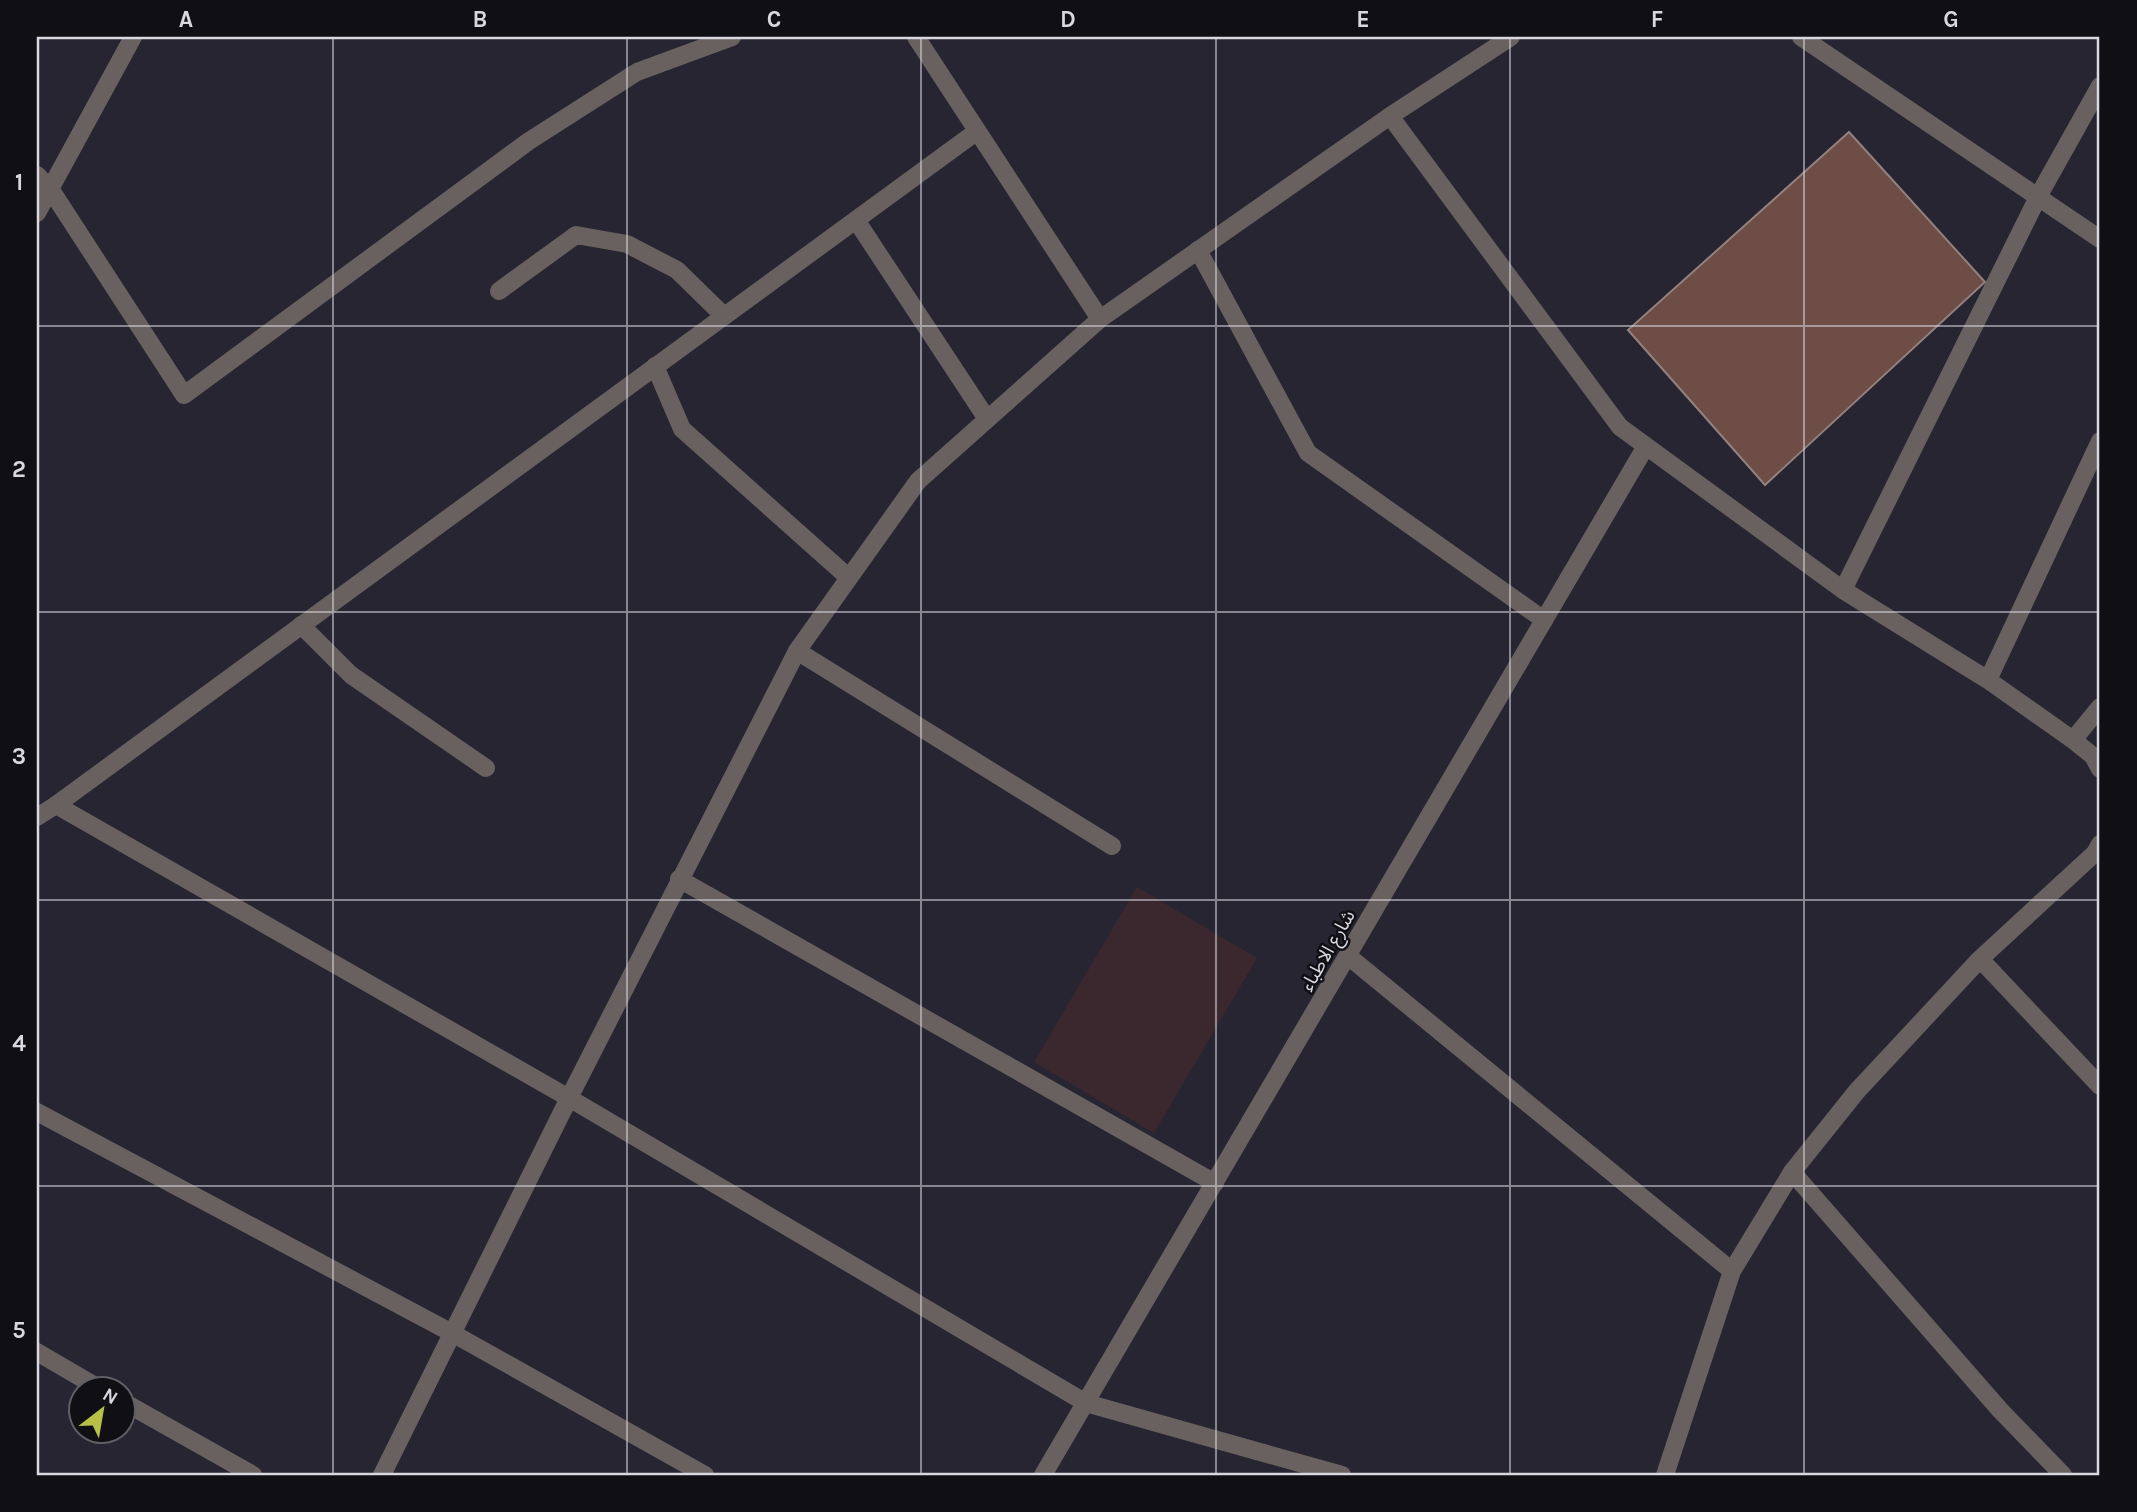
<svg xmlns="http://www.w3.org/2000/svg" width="2137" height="1512" font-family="Karla,'Noto Sans Arabic',sans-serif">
  <rect width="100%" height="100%" fill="#262531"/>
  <!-- education -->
  <path fill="#3b282e" d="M1137,887L1257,958L1154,1133L1034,1062Z"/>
  <!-- building -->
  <path fill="#6f4d47" stroke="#92817e" stroke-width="2" d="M1849,132L1985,282L1765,485L1628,330Z"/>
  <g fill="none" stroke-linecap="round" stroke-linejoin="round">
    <!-- service -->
    <path stroke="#68615f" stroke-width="18" d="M856,220L987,419
      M1198,250L1308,453L1544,620
      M499,291L576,235L627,244L677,270L724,316
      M655,366L682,429L848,577
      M301,625L351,675L486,768
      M797,651L1112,846
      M56,805L569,1098L1086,1403L1342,1475
      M679,879L1215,1183
      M452,1333L705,1475"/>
    <!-- minor -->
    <path stroke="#68615f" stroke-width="18" d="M916,37L1100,319
      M1801,37L2100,239
      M1390,116L1620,427L1843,590L1988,680L2073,740L2093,756L2100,769
      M37,175L51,190L184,395L529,141L637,72L732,37
      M37,213L133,37
      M1843,590L2039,195L2100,86
      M1988,680L2100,441
      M2073,740L2100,707
      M37,817L56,805L976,132
      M1348,956L1732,1271
      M1980,959L2100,1086
      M37,1112L452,1333
      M1792,1172L2000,1410L2063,1475
      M37,1352L102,1390
      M122,1401L253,1475
      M382,1475L569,1098L797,651L918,481L1100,319L1390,116L1511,37
      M1043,1475L1646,446
      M1665,1475L1732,1271L1792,1172L1857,1091L1980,959L2095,853L2100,844"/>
  </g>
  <!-- grid -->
  <path fill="none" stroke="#d9d8e0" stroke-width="2" stroke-opacity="0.55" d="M333,37V1475M627,37V1475M921,37V1475M1216,37V1475M1510,37V1475M1804,37V1475M37,326H2100M37,612H2100M37,900H2100M37,1186H2100"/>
  <g text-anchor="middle" stroke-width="5" stroke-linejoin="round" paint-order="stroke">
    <!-- street labels -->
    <g font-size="19" fill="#d9d8e0" stroke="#0f0f14">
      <text transform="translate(1327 950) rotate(-60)" y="7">شارع الاطباء</text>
    </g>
  </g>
  <!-- border -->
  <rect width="2137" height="1512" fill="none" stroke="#0f0f14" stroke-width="77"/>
  <!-- north arrow -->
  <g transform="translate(102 1410) rotate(31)"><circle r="33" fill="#0f0f14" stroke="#605f66" stroke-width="2"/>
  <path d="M0-5L12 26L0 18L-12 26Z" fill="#b7c148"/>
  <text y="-10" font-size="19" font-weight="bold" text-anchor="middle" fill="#d9d8e0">N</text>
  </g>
  <rect x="38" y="38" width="2060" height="1436" fill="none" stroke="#d9d8e0" stroke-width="2.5"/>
  <g font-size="23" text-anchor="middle" font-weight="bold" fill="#d9d8e0">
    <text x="186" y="27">A</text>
    <text x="480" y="27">B</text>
    <text x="774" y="27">C</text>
    <text x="1068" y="27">D</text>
    <text x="1363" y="27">E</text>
    <text x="1657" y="27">F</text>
    <text x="1951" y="27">G</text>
    <text x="19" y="190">1</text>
    <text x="19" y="477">2</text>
    <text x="19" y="764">3</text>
    <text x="19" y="1051">4</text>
    <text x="19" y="1338">5</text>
  </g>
</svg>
